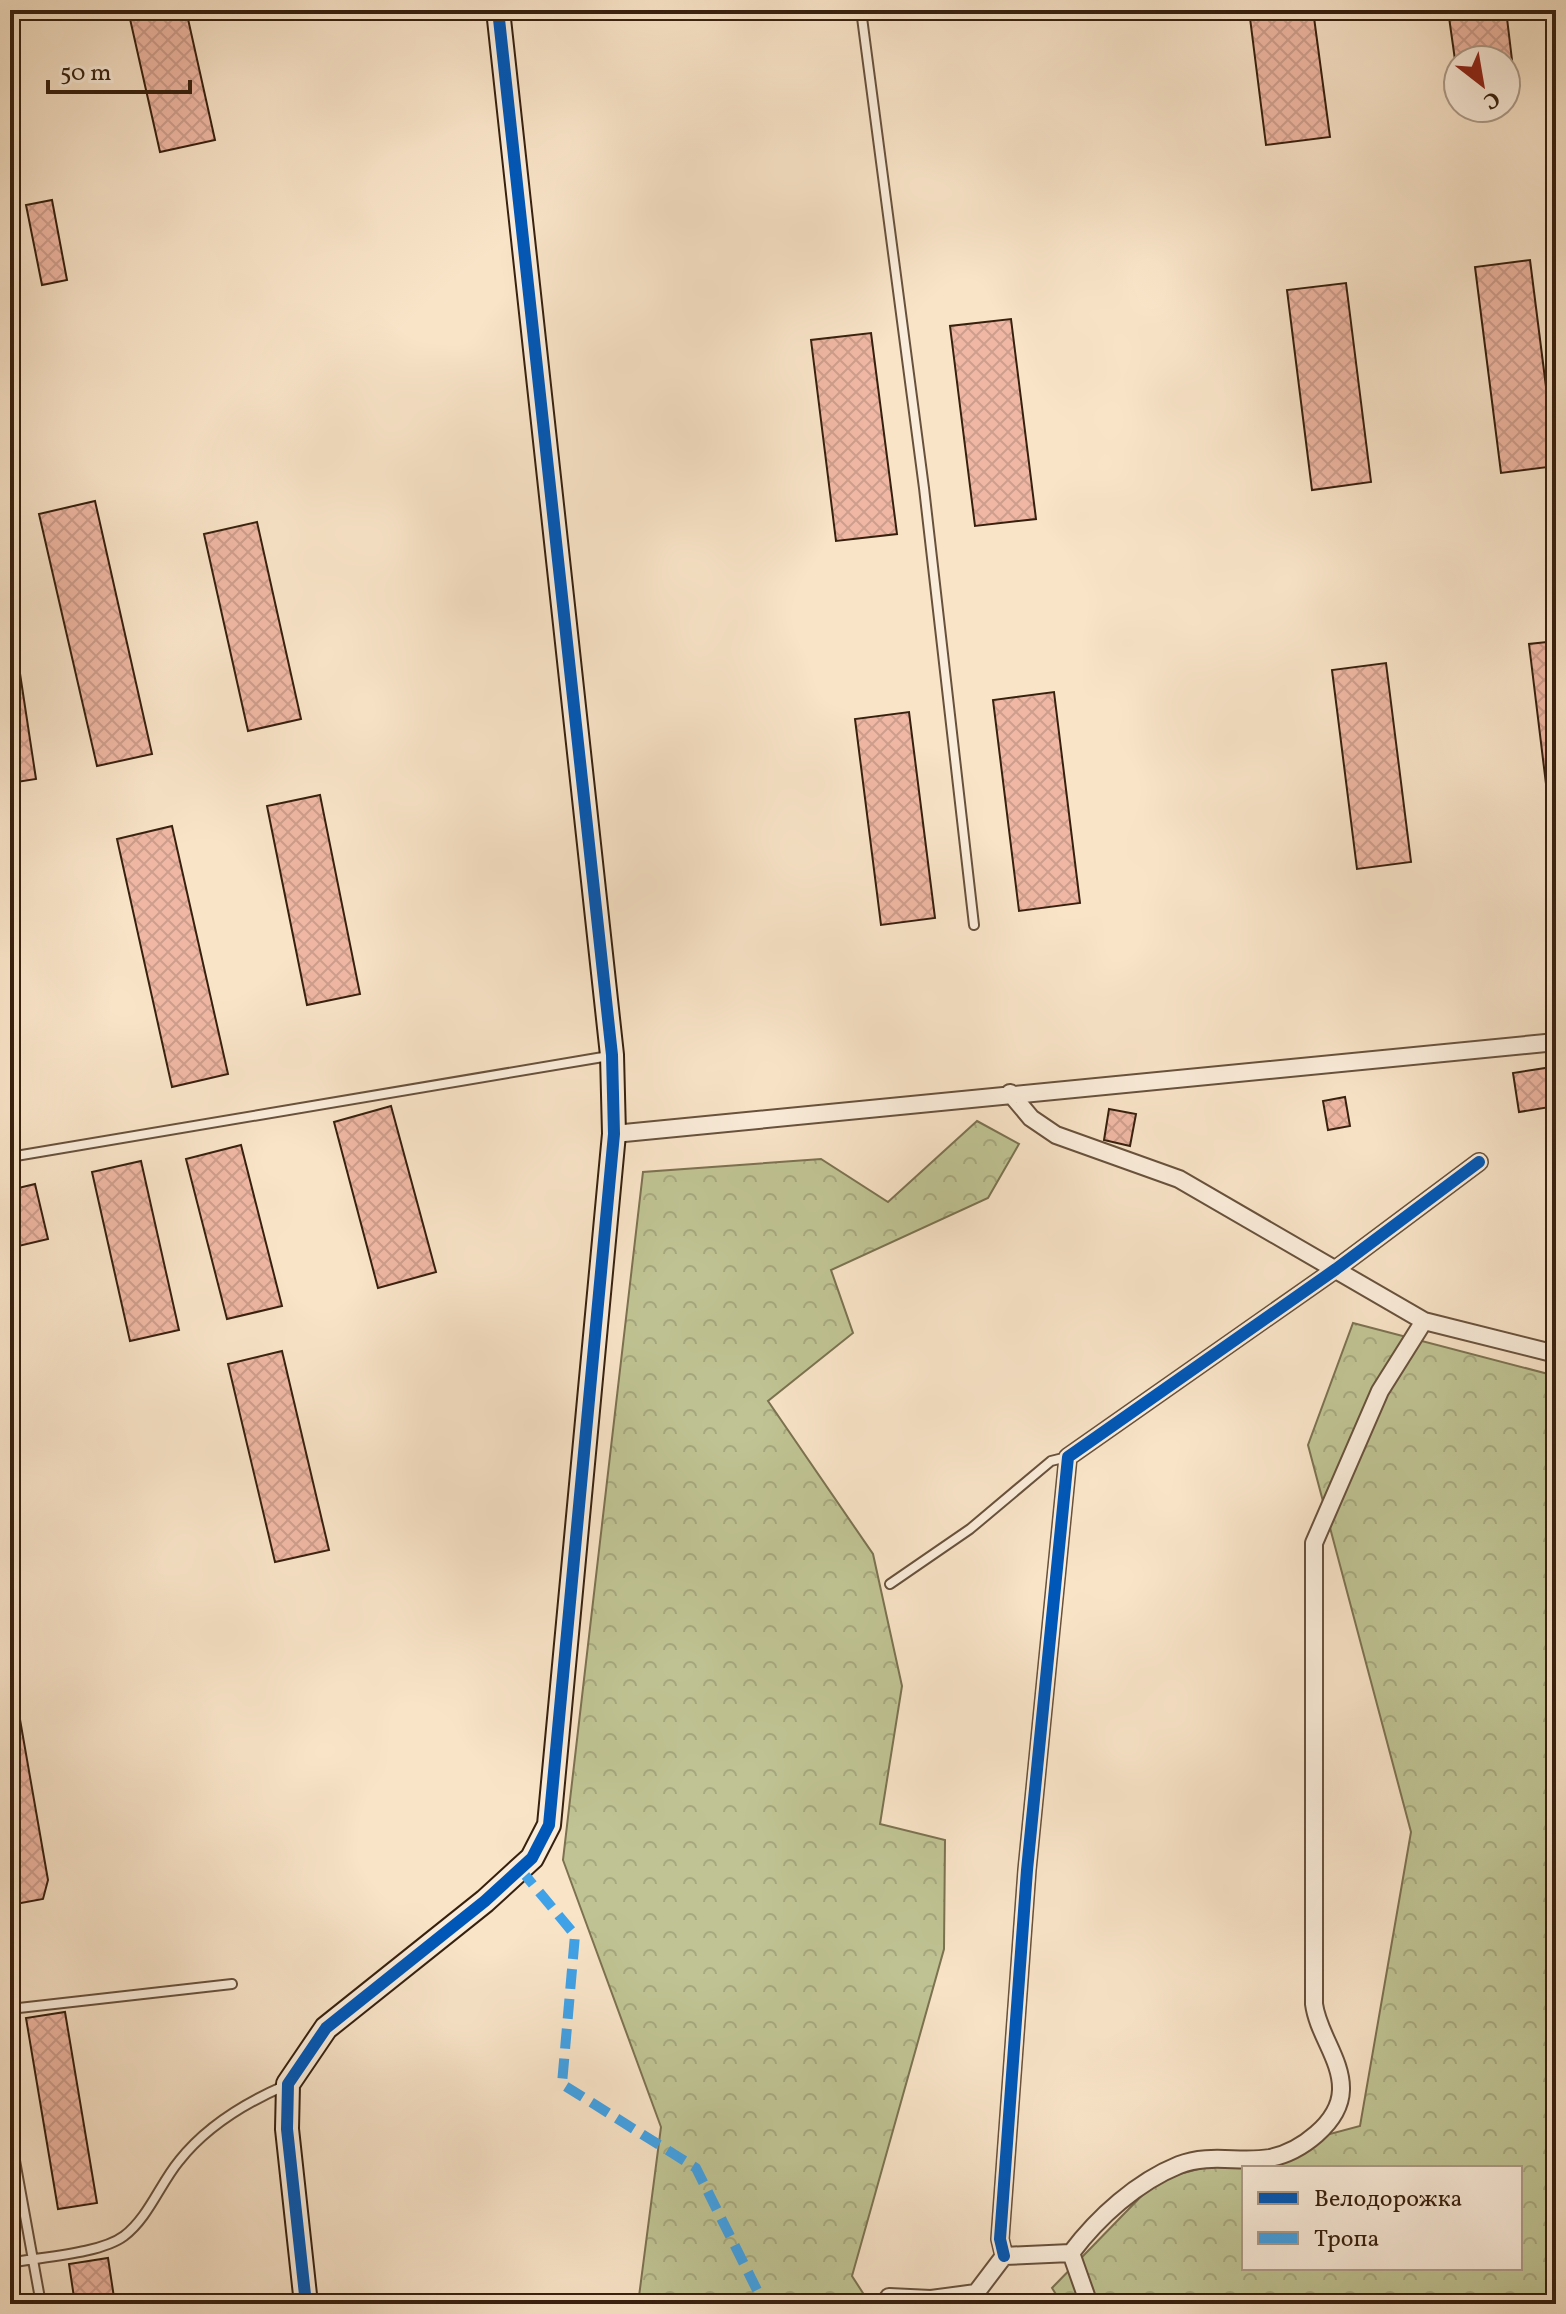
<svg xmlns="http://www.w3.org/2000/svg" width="1566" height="2314" font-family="Vollkorn,serif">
  <defs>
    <pattern id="forest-crowns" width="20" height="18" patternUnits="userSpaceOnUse" patternTransform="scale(2)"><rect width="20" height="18" fill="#c0c494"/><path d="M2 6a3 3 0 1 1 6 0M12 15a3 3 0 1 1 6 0" fill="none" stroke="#a6a87e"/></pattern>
    <pattern id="building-cross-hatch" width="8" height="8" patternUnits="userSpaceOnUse" patternTransform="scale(2)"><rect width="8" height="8" fill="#f0b8a4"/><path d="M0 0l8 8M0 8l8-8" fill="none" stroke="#ce9e8c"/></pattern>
  </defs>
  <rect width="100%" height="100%" fill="#f9e4c8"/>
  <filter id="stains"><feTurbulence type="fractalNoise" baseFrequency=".0025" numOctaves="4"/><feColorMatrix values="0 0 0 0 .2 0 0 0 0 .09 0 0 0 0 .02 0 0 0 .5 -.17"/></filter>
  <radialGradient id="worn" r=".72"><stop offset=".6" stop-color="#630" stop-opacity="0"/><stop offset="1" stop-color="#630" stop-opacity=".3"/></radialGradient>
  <!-- forest -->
  <path fill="url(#forest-crowns)" stroke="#7c7251" stroke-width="2" fill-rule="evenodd" d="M977,1121L1019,1144L988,1198L831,1270L853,1333L768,1401L873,1554L902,1686L880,1824L945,1840L944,1949L852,2276L870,2304H638L661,2127L563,1860L643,1172L821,1159L888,1202Z
    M1353,1323L1556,1376V2304H1062L1052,2288L1157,2180L1360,2126L1411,1832L1308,1445ZM1244,2168H1520V2268H1244Z"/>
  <!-- building -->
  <path fill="url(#building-cross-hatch)" stroke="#37200e" stroke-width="2" d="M128,10H186L215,140L160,152Z
    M1249,10H1313L1330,137L1266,145Z
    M1448,10H1506L1512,60H1455Z
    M52,200L67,280L42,285L26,205Z
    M1530,260L1556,466L1501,473L1475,267Z
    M1346,283L1371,482L1312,490L1287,290Z
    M1011,319L1036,519L975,526L950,326Z
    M871,333L897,534L836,541L811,340Z
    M95,501L152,754L97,766L39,514Z
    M257,522L301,719L248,731L204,534Z
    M1556,641V783L1546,784L1529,644Z
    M1386,663L1411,862L1357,869L1332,670Z
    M19,667L36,779L10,783V668Z
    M1054,692L1080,903L1019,911L993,700Z
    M909,712L935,918L881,925L855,719Z
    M320,795L360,994L307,1005L267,806Z
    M172,826L228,1074L172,1087L117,839Z
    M1552,1067L1556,1106L1519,1112L1513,1073Z
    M1345,1097L1350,1126L1328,1130L1323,1101Z
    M391,1106L436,1272L378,1288L334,1122Z
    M1109,1109L1136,1114L1130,1146L1104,1140Z
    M241,1145L282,1306L227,1319L186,1159Z
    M141,1161L179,1330L130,1341L92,1172Z
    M35,1184L48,1239L10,1248V1190Z
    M282,1351L329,1550L275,1562L228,1364Z
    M10,1708H18L48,1880L43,1899L10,1905Z
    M65,2012L97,2203L58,2209L26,2018Z
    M108,2258L115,2304H75L69,2264Z"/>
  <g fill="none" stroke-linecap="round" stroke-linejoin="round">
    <defs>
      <path id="lane" d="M861,10L924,488L974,925
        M10,1157L609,1056
        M890,1584L970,1529L1051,1461L1067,1457
        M10,2009L232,1984
        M10,2133L41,2304
        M10,2263C40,2257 100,2254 124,2236C148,2218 160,2184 179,2161C205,2128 245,2103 284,2086"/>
      <path id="street" d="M1010,1093L1031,1118L1056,1135L1179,1179L1424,1321L1556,1354
        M614,1134L1556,1042
        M1071,2253C1098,2217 1137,2182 1179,2165C1209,2153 1239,2163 1270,2158C1300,2152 1340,2123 1341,2090C1342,2060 1318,2034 1314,2004V1543L1380,1391L1424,1321
        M1071,2253L1089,2304
        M1004,2256L1000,2239L1027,1870L1068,1457L1336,1269L1479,1162
        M976,2293L1004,2256L1071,2253
        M889,2297L931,2299L976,2293V2302"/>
      <path id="secondary" d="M306,2304L287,2129L288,2084L326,2028L485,1901L532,1858L549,1825L614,1134L612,1055L498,10"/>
    </defs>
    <!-- lane casing -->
    <use href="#lane" stroke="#68513c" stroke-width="12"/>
    <!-- street casing -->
    <use href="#street" stroke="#68513c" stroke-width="20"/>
    <!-- secondary casing -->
    <use href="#secondary" stroke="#37200e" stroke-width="26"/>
    <!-- lane -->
    <use href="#lane" stroke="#fbeddb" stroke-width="8"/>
    <!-- street -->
    <use href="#street" stroke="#fbeddb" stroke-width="16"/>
    <!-- secondary -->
    <use href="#secondary" stroke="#fbeddb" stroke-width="22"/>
    <!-- quiet -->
    <path stroke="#3fa2e9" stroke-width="10" stroke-dasharray="20 10" stroke-linecap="butt" d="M520,1869L575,1935L562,2084L696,2168L764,2304"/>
    <defs>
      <path id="cycleway" d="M1004,2256L1000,2239L1027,1870L1068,1457L1336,1269L1479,1162
        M306,2304L287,2129L288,2084L326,2028L485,1901L532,1858L549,1825L614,1134L612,1055L498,10"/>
    </defs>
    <!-- cycleway casing -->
    <use href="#cycleway" stroke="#fbeddb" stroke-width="17"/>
    <!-- cycleway -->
    <use href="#cycleway" stroke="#0057b8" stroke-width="12"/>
  </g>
  <!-- margin -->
  <rect width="1566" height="2314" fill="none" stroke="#f9e4c8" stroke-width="40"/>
  <rect x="12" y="12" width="1542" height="2290" fill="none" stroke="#37200e" stroke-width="4"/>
  <rect x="20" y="20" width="1526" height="2274" fill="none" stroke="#37200e" stroke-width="2"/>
  <!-- legend -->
  <rect x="1242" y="2166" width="280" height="104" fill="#fbeddb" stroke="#ad9b89" stroke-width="2"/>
  <rect x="1258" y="2192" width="40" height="12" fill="#0057b8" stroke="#ad9b89" stroke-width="2"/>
  <text x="1314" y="2206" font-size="24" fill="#37200e">Велодорожка</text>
  <rect x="1258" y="2232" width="40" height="12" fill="#3fa2e9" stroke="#ad9b89" stroke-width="2"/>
  <text x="1314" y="2246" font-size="24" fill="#37200e">Тропа</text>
  <!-- north arrow -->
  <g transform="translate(1482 84) rotate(149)"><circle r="38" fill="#fbeddb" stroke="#ad9b89" stroke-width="2"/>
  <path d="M0-6L14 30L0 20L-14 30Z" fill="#8f2418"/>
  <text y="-12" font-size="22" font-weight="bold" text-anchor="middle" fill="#37200e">С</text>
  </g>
  <!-- scale -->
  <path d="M48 80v12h142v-12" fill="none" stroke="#37200e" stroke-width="4"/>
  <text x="60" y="80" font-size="24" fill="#37200e" stroke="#fbeddb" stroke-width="6" paint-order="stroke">50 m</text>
  <rect width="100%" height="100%" filter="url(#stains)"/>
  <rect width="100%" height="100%" fill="url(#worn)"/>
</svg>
